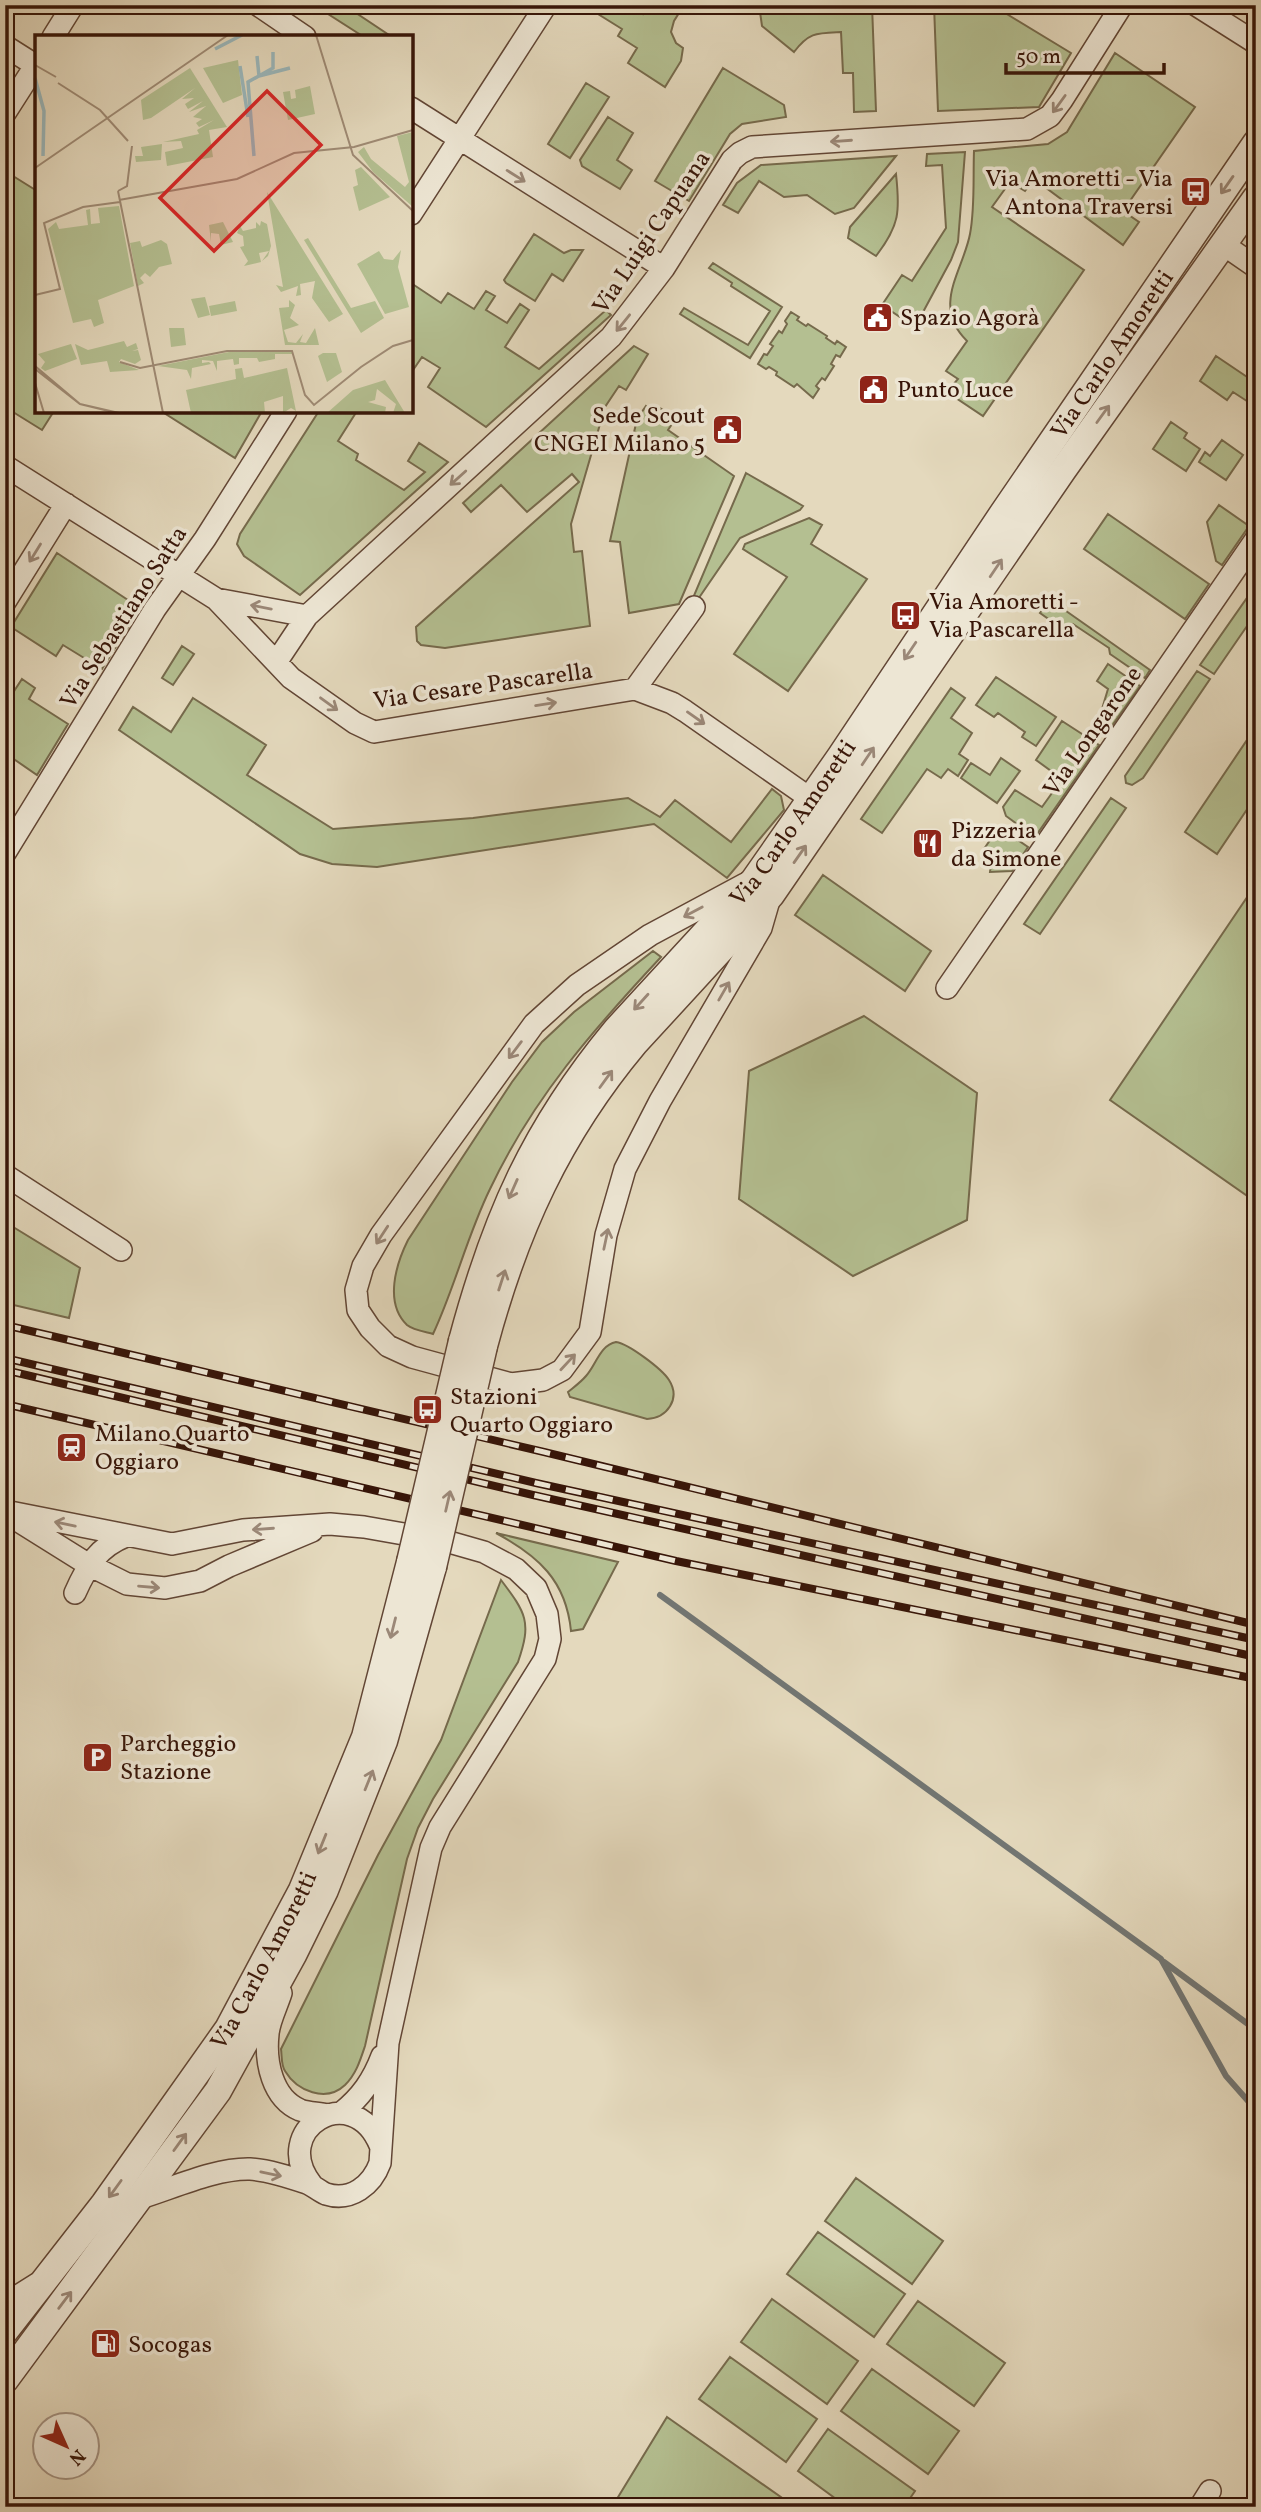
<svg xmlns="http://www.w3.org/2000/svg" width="1261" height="2512" font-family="Vollkorn,serif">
  <rect width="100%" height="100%" fill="#e4d9bd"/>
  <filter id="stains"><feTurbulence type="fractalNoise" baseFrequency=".00286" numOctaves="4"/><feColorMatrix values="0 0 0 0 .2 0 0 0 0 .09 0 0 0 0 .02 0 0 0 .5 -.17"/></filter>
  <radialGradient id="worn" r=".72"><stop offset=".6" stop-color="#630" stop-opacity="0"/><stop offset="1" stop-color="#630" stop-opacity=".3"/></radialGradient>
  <!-- green -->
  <path fill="#b4bf91" stroke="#766a4c" stroke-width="2" d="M314,5H344L392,37H364Z
    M582,5H630L643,14L649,5H684L674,21L671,32L676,43L683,48L681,61L665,87L628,63L637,48L618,36L622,29L593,11H578Z
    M759,5H872L876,111L854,112L853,73H843L841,32C817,33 809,32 794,52L762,26Z
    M934,5H992L1071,53L1039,107L938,111Z
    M1115,53L1195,107L1123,211L1139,222L1123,245L1034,179L1025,191L1010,182L992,207L1084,270L983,416L947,392L958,379L946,371L967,341C931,306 963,271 970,234C975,208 973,178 974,151L1048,144L1067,132Z
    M723,68L784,105L786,117L742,124L730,134L689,201L655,181Z
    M586,83L609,97L570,158L548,144Z
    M608,117L633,133L617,160L632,170L620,189L582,166L580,160Z
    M965,152L958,242L951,260L915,327L882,305L902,275L912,281L946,228L942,165L926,166L927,154Z
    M896,156L854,208L835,214L807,195L784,197L759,181L738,213L723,205L737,183L761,165Z
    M5,171L37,191V411H54L42,430L5,407Z
    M896,174C900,211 900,225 876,256L848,238L850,227Z
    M534,234L564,253L571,250H583L563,281L552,274L535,301L506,283L504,280Z
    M713,263L782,307L750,358L680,314L684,308L748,345L770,311L731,286L732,283L709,268Z
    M411,283L441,303L448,293L474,309L486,291L495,296L486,310L507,323L520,304L529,310L505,347L539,369L606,310L611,315L486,427L428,387L440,368L422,357L411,373Z
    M791,312L799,317L797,320L806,326L808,324L827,336L826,338L835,344L837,341L846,347L840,357L836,355L831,364L834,366L825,380L822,378L816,386L819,389L813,398L797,384L794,387L776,375L777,372L769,367L766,369L758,364L764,354L767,355L773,346L770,344L779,331L782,333L787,324L785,321Z
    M634,346L648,354L626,390L619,386L605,407L571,524L574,552L582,551L590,626L445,648L421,645L417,641L416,627L579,482L572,474L527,512L501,485L471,512L463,503Z
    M1216,356L1256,383V407L1233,392L1227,400L1200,381Z
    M646,406L656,413L660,408L676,418L668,430L734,476L679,604L629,613L620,542L610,541L637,419Z
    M161,411H262L235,458Z
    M319,411H357L338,441L358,454L356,460L404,490L425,472L408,461L419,443L448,462L300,595L244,556L237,544L240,534Z
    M1171,422L1187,433L1184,438L1200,449L1186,471L1153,449Z
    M1222,440L1243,455L1226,480L1199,462L1205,452L1210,456Z
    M746,473L803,506L800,510L740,538L694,605H690Z
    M1219,505L1249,526L1222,565L1216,561L1207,522Z
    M1108,514L1209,584L1185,619L1084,549Z
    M809,518L822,525L811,544L867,579L788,691L734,654L787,577L743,549L745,544Z
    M57,553L140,608L102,669L63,645L56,656L11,627Z
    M1256,585V613L1214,674L1200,665Z
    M1049,599L1150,670L1145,678L1110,654L1109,648L1073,624L1067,632L1040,613Z
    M182,646L194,654L173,685L162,678Z
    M1108,664L1140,686L1109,730L1102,709L1108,689L1097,681Z
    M1197,671L1210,679L1143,778L1132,785L1126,783L1125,776Z
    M996,677L1056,717L1036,746L1022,737L1025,732L998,713L994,717L976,705Z
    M22,679L35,688L29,699L68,724L37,775L5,753V705Z
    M951,688L965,698L951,718L972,733L959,754L968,760L958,776L948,769L941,778L927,769L882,833L861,819Z
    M193,698L266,745L247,775L333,829L473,818L628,798L660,817L675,800L731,842L772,789L781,796L784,810L727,878L654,824L377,867L332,864L300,854L119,730L133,707L171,732Z
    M1062,721L1099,745L1035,837L1006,816L1003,807L1015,790L1042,807L1062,779L1036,760Z
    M1249,737L1256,742V796L1217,854L1185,832Z
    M1001,758L1020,771L997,803L961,778L971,763L990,775Z
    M1111,798L1126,808L1040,934L1024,924Z
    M999,827L1028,847L1012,871L990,872L991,863L995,857L984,849Z
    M823,875L931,951L905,991L795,915Z
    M1256,884V1202L1110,1100Z
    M653,951L661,957C593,1030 533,1098 490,1189C467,1236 455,1287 433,1334C426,1332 413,1330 407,1325C384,1303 396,1264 408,1240L512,1082L542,1042L574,1012Z
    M864,1016L977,1093L967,1220L853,1276L739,1199L749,1071Z
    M5,1222L80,1268L69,1318L5,1303Z
    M616,1342C629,1344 662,1369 669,1380C681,1399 667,1418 647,1419L570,1397L568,1392C574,1387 581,1382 586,1376C596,1365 600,1345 616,1342Z
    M496,1533L618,1562L583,1629L571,1631C566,1580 538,1556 496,1533Z
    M501,1580C526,1613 532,1622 518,1662L433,1799L418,1828L407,1859L365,2046C360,2061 356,2074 345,2085C326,2103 297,2091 285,2071C281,2065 282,2056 281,2049L378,1855L441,1740Z
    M856,2178L943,2241L912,2284L825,2221Z
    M818,2232L905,2294L874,2337L787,2274Z
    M772,2299L858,2361L827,2404L741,2342Z
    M918,2301L1005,2363L974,2406L887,2344Z
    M730,2357L817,2419L786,2462L699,2399Z
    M872,2369L959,2431L928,2474L841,2411Z
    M667,2417L795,2507H612Z
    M828,2429L915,2491L904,2507H847L798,2471Z"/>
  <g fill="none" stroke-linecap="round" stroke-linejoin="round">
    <!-- stream -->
    <path stroke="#727673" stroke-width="6" d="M660,1595L1161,1959L1226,2076L1256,2110
      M1164,1962L1256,2030"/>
    <defs>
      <path id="minor" d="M258,5L305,37
        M1196,5L1256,43
        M53,37L73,5
        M5,46L35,65
        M411,108L664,268
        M5,113L37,63
        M411,214L546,5
        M1224,245L1256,267
        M5,466L216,599L291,678L355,723L374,732L635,689L672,703L685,711L811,799
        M216,599L307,616
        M5,602L66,504
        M277,661L307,616L611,337L664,268L732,160L740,153L752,147L1027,129L1050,116L1062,100L1122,5
        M635,689L694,607
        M5,853L155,609L205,539L286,411
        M745,884L650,935L577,985L534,1024L381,1235L363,1266L356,1290L358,1310L370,1328L388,1346L412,1357L511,1384L543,1380L562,1370L590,1332L606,1235L625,1169L660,1101L761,928L770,897
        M947,988L1256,539
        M5,1175L121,1250
        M5,1511L172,1544L243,1530L330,1524L364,1527L449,1542L484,1552L516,1569L536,1588L547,1614L550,1639L545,1659L440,1827L431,1848L388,2043L380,2163C372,2185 351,2202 326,2194C319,2191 314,2186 307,2183C289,2177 268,2170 250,2169C216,2168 173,2188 140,2198
        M17,1520L89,1565L127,1584L165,1588L200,1581L229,1566L312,1531
        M75,1593C87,1566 98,1547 126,1536
        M281,1993C277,2006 269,2021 268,2034C265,2062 272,2098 300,2110C308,2113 319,2113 327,2115
        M341,2113C361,2097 373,2080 382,2056
        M312,2185C268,2130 352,2078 380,2145
        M5,2304L37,2284
        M1200,2507L1210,2491"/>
      <g id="tertiary">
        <path id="s1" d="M462,1341C495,1218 534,1129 616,1030L754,880L840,757L1003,513L1256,143"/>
        <path d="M484,1346C515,1230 558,1135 635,1043L771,895L1063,470L1256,198"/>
        <path id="s2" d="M5,2331L104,2204L228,2029L302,1890L365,1737L410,1562"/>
        <path d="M5,2380L218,2091L293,1955L325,1890L384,1741L433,1567"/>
      </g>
    </defs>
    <!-- minor casing -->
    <use href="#minor" stroke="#624635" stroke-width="24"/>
    <!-- tertiary casing -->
    <use href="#tertiary" stroke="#624635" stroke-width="29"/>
    <!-- minor -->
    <use href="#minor" stroke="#ede6d4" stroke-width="21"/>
    <!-- tertiary -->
    <use href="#tertiary" stroke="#ede6d4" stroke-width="26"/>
    <defs>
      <path id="rail" d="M5,1325L544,1452L1256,1625
        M5,1358L536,1483L1256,1640
        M5,1370L533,1495L1256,1657
        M5,1404L676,1561L1256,1679"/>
    </defs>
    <!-- rail casing -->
    <use href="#rail" stroke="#371508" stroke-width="8"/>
    <!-- rail -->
    <use href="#rail" stroke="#ede6d4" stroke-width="5" stroke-dasharray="16" stroke-linecap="butt"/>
    <defs>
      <path id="tertiary-bridge" d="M410,1562L462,1341
        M433,1567L484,1346"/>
    </defs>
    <!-- tertiary-bridge casing -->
    <use href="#tertiary-bridge" stroke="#624635" stroke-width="29" stroke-linecap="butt"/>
    <!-- tertiary-bridge -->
    <use href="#tertiary-bridge" stroke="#ede6d4" stroke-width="26"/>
  </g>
  <!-- one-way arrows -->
  <defs><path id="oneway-shaft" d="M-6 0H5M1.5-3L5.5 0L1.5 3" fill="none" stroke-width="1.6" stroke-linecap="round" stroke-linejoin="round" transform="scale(1.75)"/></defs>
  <g stroke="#9b8878">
    <use href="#oneway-shaft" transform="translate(1059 104) rotate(126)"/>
    <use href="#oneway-shaft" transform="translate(841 141) rotate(176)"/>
    <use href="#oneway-shaft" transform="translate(516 176) rotate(32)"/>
    <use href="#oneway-shaft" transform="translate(1227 185) rotate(125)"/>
    <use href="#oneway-shaft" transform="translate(623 323) rotate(129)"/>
    <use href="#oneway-shaft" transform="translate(1103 414) rotate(-54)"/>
    <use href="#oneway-shaft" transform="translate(458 478) rotate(138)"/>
    <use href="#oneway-shaft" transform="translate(35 553) rotate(122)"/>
    <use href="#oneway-shaft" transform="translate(996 568) rotate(-56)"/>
    <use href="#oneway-shaft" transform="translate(261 607) rotate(-169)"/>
    <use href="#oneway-shaft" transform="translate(910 651) rotate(124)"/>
    <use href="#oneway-shaft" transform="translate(329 704) rotate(36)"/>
    <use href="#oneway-shaft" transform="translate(546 704) rotate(-9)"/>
    <use href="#oneway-shaft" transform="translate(696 718) rotate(35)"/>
    <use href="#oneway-shaft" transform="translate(868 756) rotate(-56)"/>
    <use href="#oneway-shaft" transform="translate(800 854) rotate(-55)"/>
    <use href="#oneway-shaft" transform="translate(693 912) rotate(152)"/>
    <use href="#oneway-shaft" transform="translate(724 991) rotate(-60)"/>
    <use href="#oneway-shaft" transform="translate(641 1002) rotate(132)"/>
    <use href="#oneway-shaft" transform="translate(515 1050) rotate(127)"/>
    <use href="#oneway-shaft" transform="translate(606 1079) rotate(-54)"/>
    <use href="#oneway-shaft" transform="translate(513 1189) rotate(114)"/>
    <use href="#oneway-shaft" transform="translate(382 1235) rotate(123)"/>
    <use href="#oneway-shaft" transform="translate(606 1239) rotate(-78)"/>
    <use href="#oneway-shaft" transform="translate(502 1280) rotate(-72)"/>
    <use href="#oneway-shaft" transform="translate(568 1362) rotate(-47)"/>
    <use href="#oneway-shaft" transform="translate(448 1501) rotate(-77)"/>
    <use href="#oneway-shaft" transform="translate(65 1524) rotate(-168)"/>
    <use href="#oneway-shaft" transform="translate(263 1529) rotate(176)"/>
    <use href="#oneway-shaft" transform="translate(149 1587) rotate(5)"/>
    <use href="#oneway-shaft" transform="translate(393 1628) rotate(104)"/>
    <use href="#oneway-shaft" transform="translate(369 1780) rotate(-68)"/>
    <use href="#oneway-shaft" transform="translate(322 1844) rotate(112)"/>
    <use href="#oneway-shaft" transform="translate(180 2142) rotate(-54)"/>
    <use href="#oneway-shaft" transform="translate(271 2174) rotate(12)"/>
    <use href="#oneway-shaft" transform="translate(115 2189) rotate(126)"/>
    <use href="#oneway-shaft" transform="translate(65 2300) rotate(-53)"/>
  </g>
  <!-- icons -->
  <defs>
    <symbol id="bus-square" viewBox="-11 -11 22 22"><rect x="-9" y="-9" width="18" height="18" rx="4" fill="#8f2418" stroke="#ede6d4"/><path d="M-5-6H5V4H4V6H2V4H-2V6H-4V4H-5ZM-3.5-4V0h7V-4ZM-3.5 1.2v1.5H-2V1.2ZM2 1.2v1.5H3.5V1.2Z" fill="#fff"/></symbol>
    <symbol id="civic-square" viewBox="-11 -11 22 22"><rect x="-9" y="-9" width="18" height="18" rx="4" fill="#8f2418" stroke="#ede6d4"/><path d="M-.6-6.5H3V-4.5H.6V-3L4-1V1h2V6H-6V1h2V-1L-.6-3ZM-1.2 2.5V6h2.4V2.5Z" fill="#fff"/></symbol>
    <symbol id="restaurant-square" viewBox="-11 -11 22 22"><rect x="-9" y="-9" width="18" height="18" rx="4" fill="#8f2418" stroke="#ede6d4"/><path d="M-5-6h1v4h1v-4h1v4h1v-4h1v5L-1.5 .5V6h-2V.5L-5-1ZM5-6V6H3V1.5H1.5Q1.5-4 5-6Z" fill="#fff"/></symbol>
    <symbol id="station-square" viewBox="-11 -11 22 22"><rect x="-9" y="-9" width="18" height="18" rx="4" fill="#8f2418" stroke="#ede6d4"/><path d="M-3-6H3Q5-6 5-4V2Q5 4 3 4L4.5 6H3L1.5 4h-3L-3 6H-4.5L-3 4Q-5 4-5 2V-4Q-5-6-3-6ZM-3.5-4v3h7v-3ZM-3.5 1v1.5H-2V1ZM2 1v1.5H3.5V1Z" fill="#fff"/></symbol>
    <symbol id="parking-square" viewBox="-11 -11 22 22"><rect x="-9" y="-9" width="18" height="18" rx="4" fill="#8f2418" stroke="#ede6d4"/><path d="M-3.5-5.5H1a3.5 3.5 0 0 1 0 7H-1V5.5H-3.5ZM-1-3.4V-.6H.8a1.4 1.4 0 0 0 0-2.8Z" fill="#fff"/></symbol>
    <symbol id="fuel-square" viewBox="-11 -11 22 22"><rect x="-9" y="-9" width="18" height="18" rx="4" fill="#8f2418" stroke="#ede6d4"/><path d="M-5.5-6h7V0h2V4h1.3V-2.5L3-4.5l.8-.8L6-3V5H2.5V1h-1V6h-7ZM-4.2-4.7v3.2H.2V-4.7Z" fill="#fff"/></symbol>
  </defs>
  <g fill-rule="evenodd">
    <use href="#bus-square" x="1178" y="174" width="35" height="35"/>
    <use href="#civic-square" x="860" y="300" width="35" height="35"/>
    <use href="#civic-square" x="856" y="372" width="35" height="35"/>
    <use href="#civic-square" x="710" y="412" width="35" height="35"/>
    <use href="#bus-square" x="888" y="598" width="35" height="35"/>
    <use href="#restaurant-square" x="910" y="826" width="35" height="35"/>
    <use href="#bus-square" x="410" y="1392" width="35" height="35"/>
    <use href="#station-square" x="54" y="1430" width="35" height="35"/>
    <use href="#parking-square" x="80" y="1740" width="35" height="35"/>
    <use href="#fuel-square" x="88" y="2326" width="35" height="35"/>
  </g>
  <g text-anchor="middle" stroke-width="7" stroke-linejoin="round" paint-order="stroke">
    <!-- poi labels -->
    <g font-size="24" fill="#371508" stroke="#ede6d4" text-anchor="start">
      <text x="1173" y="186" text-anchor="end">Via Amoretti - Via<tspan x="1173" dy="28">Antona Traversi</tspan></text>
      <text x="900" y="325">Spazio Agorà</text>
      <text x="897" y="397">Punto Luce</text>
      <text x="705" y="423" text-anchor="end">Sede Scout<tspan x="705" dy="28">CNGEI Milano 5</tspan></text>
      <text x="929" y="609">Via Amoretti -<tspan x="929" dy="28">Via Pascarella</tspan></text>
      <text x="951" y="838">Pizzeria<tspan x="951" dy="28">da Simone</tspan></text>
      <text x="450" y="1404">Stazioni<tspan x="450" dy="28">Quarto Oggiaro</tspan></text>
      <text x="95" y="1441">Milano Quarto<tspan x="95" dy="28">Oggiaro</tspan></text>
      <text x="120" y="1751">Parcheggio<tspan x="120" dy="28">Stazione</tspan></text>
      <text x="128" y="2352">Socogas</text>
    </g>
    <!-- street labels -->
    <g font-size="24" fill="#371508" stroke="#ede6d4">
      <text transform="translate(651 232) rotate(-56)" y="8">Via Luigi Capuana</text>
      <text dy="8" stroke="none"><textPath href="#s1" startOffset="1190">Via Carlo Amoretti</textPath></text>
      <text transform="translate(123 617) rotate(-57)" y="8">Via Sebastiano Satta</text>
      <text transform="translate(483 685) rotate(-8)" y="8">Via Cesare Pascarella</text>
      <text transform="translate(1092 731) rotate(-55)" y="8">Via Longarone</text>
      <text dy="8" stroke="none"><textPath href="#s1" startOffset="623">Via Carlo Amoretti</textPath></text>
      <text dy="8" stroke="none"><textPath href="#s2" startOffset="453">Via Carlo Amoretti</textPath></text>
    </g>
  </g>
  <!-- overview -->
  <g transform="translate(35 35)">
    <rect width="378" height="378" fill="#e4d9bd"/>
    <path d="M203,25L207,60L188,68L168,33ZM155,33L192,92L174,95L178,122L132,131L130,117L148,113L146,106L128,107L164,99L162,95L179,85L164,92L161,88L167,84L158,82L171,71L154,77L168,66L153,74L150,69L159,63L147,64L160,53L116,83L108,85L106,65ZM275,51L280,79L253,85L248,57L255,56L256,64L261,63L260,55ZM378,97V172L338,137L323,117L329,112L336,124L370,152L374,147L362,101ZM127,109L126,125L101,127L100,121H108L106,112ZM326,132L355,162L324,176L318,152L323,150L320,135ZM232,157L308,279L294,287L277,263L280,246L265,249L266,260L261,261L263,251L246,257L241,250L248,252ZM84,171L99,251L63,265L69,288L59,292L56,284L38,288L13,194L21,187L24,194L53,190L51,175L55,174L56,189L65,188L63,173ZM226,186L232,189L236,211L233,221L227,226L234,216L224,218L226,227L209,231L213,226L205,212L209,211L208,201L202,198L205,191L208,196L221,193V187L225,191ZM188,187L198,207L186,210L184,199L176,198V207L174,190ZM273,203L316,273L340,266L349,283L326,298L269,205ZM126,205L132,209L137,229L124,232L115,242L110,238L105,243L109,248L103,251L95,208L105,206L107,212ZM366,215L363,232L374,272L350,279L322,229L344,216L349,224L358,225ZM170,262L175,280L163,283L156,264ZM254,265L260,270L255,283L264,290L249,295L253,307L261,308L268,299L265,307L271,308L280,293L284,310H250L244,273L254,272ZM200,266L202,276L176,281L174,271ZM134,293H149L151,310L136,312ZM89,306L92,312L101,308L103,314L97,316L103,315L106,325L100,329L86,324L84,327L104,335L75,337L72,326L46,330L40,309L53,315ZM36,309L42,324L10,336L6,333L10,327L3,319ZM256,316L258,319H240V324L224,327L222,323H204V329L199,330L198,324L182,326V336L178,326L167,325V328L174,327L176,329L157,333L156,344L152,335L123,331L194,317ZM288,318H301L307,337L292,347L283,321ZM207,333L209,343L252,333L261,376L256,373L248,378V361L229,367L230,378H156L151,355L201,344L200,334ZM350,345L370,378H358L361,369L342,354L340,365L333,367L351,372L350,378H292L318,355Z" fill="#b4bf91"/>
    <path fill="none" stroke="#9ab7bb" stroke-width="3.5" d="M180,14L207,0M222,21L224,41L255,33M205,31L213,82M0,43L9,76L8,121M219,121L213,47L238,33V17"/>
    <path fill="none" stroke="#9f8b75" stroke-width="2" d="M281,0L318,120L378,176M0,30L21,42M23,48L65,75L93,106M0,133L193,0M83,156L128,378M83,156L92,151L97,111M84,165L202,144L259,118L319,112L378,95M0,260L25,254L9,188L48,172L85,167M85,327L105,333L192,316H257L270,360L279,370L326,332L358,311L378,305M0,331L45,369L84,378M0,334L45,369L82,378M0,348L9,378"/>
    <path fill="#d62828" fill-opacity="0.15" stroke="#d62828" stroke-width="3.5" d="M232,56L286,110L179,216L125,163Z"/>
    <rect width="378" height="378" fill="none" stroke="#371508" stroke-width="3.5"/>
  </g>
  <!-- margin -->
  <rect width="1261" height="2512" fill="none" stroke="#e4d9bd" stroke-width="28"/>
  <rect x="7" y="7" width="1247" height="2498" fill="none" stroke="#371508" stroke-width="3.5"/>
  <rect x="14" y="14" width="1233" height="2484" fill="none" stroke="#371508" stroke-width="2"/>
  <!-- north arrow -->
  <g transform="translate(66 2446) rotate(135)"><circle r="33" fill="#ede6d4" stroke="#a49282" stroke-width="2"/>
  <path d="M0-5L12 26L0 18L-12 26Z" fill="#8f2418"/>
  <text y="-10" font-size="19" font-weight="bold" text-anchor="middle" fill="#371508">N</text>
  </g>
  <!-- scale -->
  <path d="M1006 63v10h158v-10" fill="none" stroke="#371508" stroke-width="3.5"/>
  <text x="1016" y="63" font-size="21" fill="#371508" stroke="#ede6d4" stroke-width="5" paint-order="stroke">50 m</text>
  <rect width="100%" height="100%" filter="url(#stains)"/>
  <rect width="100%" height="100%" fill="url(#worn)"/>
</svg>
